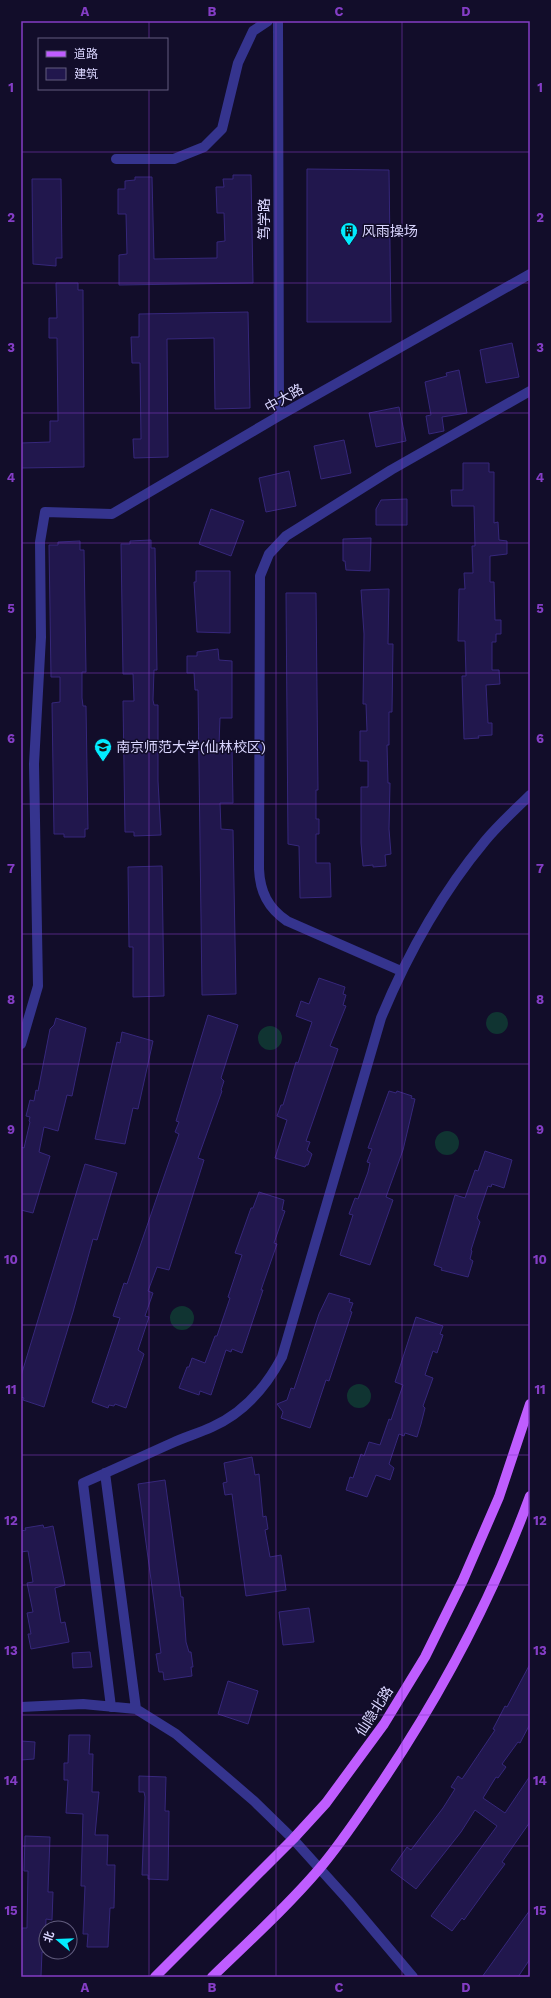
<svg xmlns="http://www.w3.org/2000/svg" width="551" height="1998" font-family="'Work Sans','Noto Sans SC',sans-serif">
  <rect width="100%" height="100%" fill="#120d2a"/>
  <!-- green -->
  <path fill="#103432" d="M486 1023a11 11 0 1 1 22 0a11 11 0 1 1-22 0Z
    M258 1038a12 12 0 1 1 24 0a12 12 0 1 1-24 0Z
    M435 1143a12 12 0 1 1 24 0a12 12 0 1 1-24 0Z
    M170 1318a12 12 0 1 1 24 0a12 12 0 1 1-24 0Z
    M347 1396a12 12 0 1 1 24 0a12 12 0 1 1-24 0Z"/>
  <!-- building -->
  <path fill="#21174d" stroke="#36277b" d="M307,169L389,170L391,322H307Z
    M233,175H251L253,283L119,285V255L127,254L126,214H118V189H125V181L135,180V177H152L154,259L217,258V242L225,241L224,213H217L216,187H224L223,179H233Z
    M32,179H61L62,258H56V266L33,264Z
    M56,283H78V290H83L84,467L21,468V443L50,442V421H58L57,338H49V318H57Z
    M248,312L250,408L215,409L214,338L167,339L168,457L134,458L133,439H141L140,363H132L131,337H139V314Z
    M512,343L519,377L486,383L480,350Z
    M459,370L467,413L442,417L444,431L429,434L426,416L431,415L425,382L447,376L446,373Z
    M399,407L406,441L376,447L369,413Z
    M344,440L351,473L321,479L314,446Z
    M463,463H489V472H494V523L498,522L499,540L507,541V554L490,556V582H494L495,620H501V634H496V642H492V670H499L500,684L486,685L488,723H492V735L478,736L479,738L464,739L462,676H466L465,641H458L459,589H465L464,573H473L472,546H475L474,506H452L451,490H463Z
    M289,471L296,506L266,512L259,478Z
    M407,499V525H376V509L381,500Z
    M211,509L244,521L231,556L199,544Z
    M371,538L370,571L346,570L345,561H343V539Z
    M151,540V548H155L157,670H154L153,700L154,705H158V781L161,835L134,836V832H125L123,701H134L133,674H123L121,544H130V541Z
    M80,541V550H84L86,672H82V698L83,706H86L88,829H85V837H64V834H54L52,703L60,702V677H51L49,545H58V542Z
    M196,571H230V633L197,632L194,582H196Z
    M389,589L388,644H393L392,712H389V745H387L388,783H390L389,829L391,854L385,855L386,866L373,867V865L363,866L361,843V787H368V761H360V731H367L366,704H363L364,634L361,590Z
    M286,593H316L318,790H316V819H319V834H316V863H330L331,897L300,898L299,846L288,844Z
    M218,649L219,660L232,661V718H220L219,745L232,746L233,803H220L221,829L233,830L236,994L202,995L198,690H195L194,673H187V656H197V652Z
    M162,866L164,996L133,997V947H129L128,867Z
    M319,978L345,987L343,994L346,995L343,1005L346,1006L330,1046L338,1049L306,1141L310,1142L307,1150L312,1154L308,1165H306L305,1167L275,1158L287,1120L277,1116L281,1105H283L296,1062L298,1063L312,1022L296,1016L301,1001L309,1004Z
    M208,1015L238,1025L221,1078L224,1081L221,1090L222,1091L198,1158L204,1160L169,1270L157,1267L148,1291L153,1293L145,1316L149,1317L138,1350L144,1354L126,1408L115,1404L114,1406L109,1405L108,1408L92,1402L120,1318L113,1316L124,1283L127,1284L169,1162L179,1134L175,1132L179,1122L176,1121Z
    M56,1018L86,1028L72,1096L67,1095L58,1131L44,1127L39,1152L50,1156L33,1213L21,1210V1147L24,1148L30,1122L29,1121L30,1117L26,1116L30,1100L34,1101L36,1090L38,1091L50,1029L54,1025Z
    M122,1032L153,1041L138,1109L133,1108L125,1144L95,1139L117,1042L120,1043Z
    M389,1091L396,1093L397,1091L412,1096L411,1098L415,1099L403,1150L386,1197L393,1200L370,1265L340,1255L353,1215L349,1214L355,1198L358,1199L368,1172L370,1163L367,1162L372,1149L368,1148Z
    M485,1151L512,1160L504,1188L492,1184L491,1187L488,1186L477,1218L480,1222L471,1250L472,1251L470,1259L473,1261L468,1277L441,1270L442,1268L434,1265L455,1195L465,1198L475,1170L478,1171Z
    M85,1164L117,1173L97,1240L93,1239L73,1312L44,1407L23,1400L24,1398L21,1397V1376Z
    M259,1192L284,1200L282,1210L285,1211L274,1243L277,1244L261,1290H263L242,1353L232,1349L231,1352L226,1350L211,1395L200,1391L199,1395L179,1388L187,1367H189L192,1358L205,1363L215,1336H217L230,1298L228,1297L242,1255L235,1253L251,1208H253Z
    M329,1293L350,1299L349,1302L353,1303L350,1311L352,1312L329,1381L326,1380L310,1428L281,1418L283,1412L277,1404L287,1400L291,1388L294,1389L319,1314Z
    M416,1317L443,1326L440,1334L443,1335L437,1353L433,1351L425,1375L433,1378L423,1406L425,1408L421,1424L417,1437L405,1433L404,1436L399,1434L389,1464L394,1468L390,1480L376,1475L367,1497L346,1490L350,1477L353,1478L361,1454L364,1456L369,1442L380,1445L389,1419L391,1420L403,1385L395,1382Z
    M252,1457L255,1475L259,1474L263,1517L266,1516L268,1529L265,1530L270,1557L281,1555L286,1590L246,1596L232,1494L225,1495L223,1483L227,1482L224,1463Z
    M165,1480L181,1597H183L186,1642L189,1652H191L193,1667H191L192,1676L164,1680L163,1672H159L156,1654L161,1653L138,1484Z
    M43,1525L44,1528L53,1526L65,1585L55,1588V1589L61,1623L65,1622L69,1642L31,1649L28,1634H31L27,1613L33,1612L27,1583L33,1582L28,1551L21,1552V1531L26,1530L25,1528Z
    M309,1608L314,1642L283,1645L279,1612Z
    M90,1652L92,1667L73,1668L72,1653Z
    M530,1664V1724L520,1743L518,1742L502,1764L506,1767L498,1778L496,1777L483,1798L505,1813L530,1776V1822L502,1862L505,1864L490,1884L464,1920L462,1918L452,1931L431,1916L497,1826L475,1810L461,1832L416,1889L391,1870L407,1847L411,1850L443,1808L455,1789L451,1787L458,1776L462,1779L495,1730L493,1729L505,1706L507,1707Z
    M228,1681L258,1691L248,1724L218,1714Z
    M69,1735H90L89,1754H93L92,1792H99L95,1835H108L107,1865H115L114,1908H110L108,1947H87L88,1934H83L85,1886H81L83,1814L66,1813L68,1780H64V1763H68Z
    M21,1741L35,1742L34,1759L21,1760Z
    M139,1776L166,1777L165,1811H169L168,1880L148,1879V1875H142L145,1797L144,1792H139Z
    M25,1836L50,1837L48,1892H53L52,1920L46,1919L45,1952H42L41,1976L34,1977H21L22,1928H27L28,1871H24Z
    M530,1910V1959L518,1977H482Z"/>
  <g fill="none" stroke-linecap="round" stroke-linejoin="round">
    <!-- street -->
    <path stroke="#35348e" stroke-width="10" d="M278,21L279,416
      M116,159H174L204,147L222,129L238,63L253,31L268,21
      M401,971L287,921C268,908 260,892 259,869L260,576L269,554L286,536L391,470L530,391
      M21,1044L38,986L34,764L41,637L40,542L45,512L112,514L279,416L530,274
      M105,1473L136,1709
      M21,1707L83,1704L136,1709L176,1734L254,1801L293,1839L348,1900L413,1977
      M111,1707L83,1483C113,1470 143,1456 172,1443C185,1437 199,1433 212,1427C244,1413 266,1387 282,1357L381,1018C408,953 440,895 485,841C499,824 515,810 530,795"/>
    <!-- primary -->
    <path stroke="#bf5dff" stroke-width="10" d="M155,1977L293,1839L326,1803L384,1724L425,1657L463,1580L499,1497L530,1404
      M212,1977C248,1942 287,1907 320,1868C343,1841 362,1811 382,1782C443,1691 492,1599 530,1496"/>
  </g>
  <!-- grid -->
  <path fill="none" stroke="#843dc5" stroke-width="1" stroke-opacity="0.55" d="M149,21V39M276,21V1977M402,21V1977M149,89V1977M21,152H530M21,283H530M21,413H530M21,543H530M21,673H530M21,804H530M21,934H530M21,1064H530M21,1194H530M21,1325H530M21,1455H530M21,1585H530M21,1715H530M21,1846H530"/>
  <!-- icons -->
  <defs>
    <symbol id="building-pin" viewBox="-11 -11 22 30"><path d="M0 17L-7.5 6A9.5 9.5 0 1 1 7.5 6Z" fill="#02ebff" stroke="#120d2a"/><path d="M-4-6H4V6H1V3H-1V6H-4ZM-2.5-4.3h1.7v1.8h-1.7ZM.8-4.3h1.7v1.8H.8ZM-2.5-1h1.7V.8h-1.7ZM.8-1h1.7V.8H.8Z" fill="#111"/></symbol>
    <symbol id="university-pin" viewBox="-11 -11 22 30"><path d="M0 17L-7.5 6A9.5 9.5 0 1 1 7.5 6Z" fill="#02ebff" stroke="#120d2a"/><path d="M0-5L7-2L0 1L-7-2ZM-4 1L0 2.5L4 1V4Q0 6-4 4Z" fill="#111"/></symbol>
  </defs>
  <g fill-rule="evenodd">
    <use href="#building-pin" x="339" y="221" width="20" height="27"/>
    <use href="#university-pin" x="93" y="737" width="20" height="27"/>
  </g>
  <g text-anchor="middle" stroke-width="3" stroke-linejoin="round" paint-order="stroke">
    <!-- street labels -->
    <g font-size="14" fill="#dad6ff" stroke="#120d2a">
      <text transform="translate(264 219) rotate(-90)" y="5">笃学路</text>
      <text transform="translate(284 398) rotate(-30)" y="5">中大路</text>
      <text transform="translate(374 1711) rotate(-57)" y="5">仙隐北路</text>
    </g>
    <!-- poi labels -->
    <g font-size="14" fill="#dad6ff" stroke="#120d2a" text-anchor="start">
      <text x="362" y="236">风雨操场</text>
      <text x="116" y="752">南京师范大学(仙林校区)</text>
    </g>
  </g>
  <!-- border -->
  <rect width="551" height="1998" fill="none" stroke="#120d2a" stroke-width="44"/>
  <!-- legend -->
  <rect x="38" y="38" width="130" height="52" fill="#120d2a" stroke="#625d7f"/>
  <rect x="46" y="51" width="20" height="6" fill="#bf5dff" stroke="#625d7f"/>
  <text x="74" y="58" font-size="12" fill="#dad6ff">道路</text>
  <rect x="46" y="68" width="20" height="12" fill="#21174d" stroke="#625d7f"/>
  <text x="74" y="78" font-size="12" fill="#dad6ff">建筑</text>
  <!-- north arrow -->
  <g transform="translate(58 1940) rotate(289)"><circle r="19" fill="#120d2a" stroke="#625d7f"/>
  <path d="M0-3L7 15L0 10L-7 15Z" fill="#02ebff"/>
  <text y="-6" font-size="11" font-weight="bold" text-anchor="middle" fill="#dad6ff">北</text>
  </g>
  <rect x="22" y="22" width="507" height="1954" fill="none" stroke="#843dc5" stroke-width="1.5"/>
  <g font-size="13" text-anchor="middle" font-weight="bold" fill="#843dc5">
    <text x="85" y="16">A</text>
    <text x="212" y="16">B</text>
    <text x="339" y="16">C</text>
    <text x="466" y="16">D</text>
    <text x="11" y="92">1</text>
    <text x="540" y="92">1</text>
    <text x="11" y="222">2</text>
    <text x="540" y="222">2</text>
    <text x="11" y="352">3</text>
    <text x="540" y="352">3</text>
    <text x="11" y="482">4</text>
    <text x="540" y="482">4</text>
    <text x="11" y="613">5</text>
    <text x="540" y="613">5</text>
    <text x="11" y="743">6</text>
    <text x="540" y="743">6</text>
    <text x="11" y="873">7</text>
    <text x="540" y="873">7</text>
    <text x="11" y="1004">8</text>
    <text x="540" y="1004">8</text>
    <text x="11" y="1134">9</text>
    <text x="540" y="1134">9</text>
    <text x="11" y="1264">10</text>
    <text x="540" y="1264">10</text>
    <text x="11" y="1394">11</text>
    <text x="540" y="1394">11</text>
    <text x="11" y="1525">12</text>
    <text x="540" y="1525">12</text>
    <text x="11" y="1655">13</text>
    <text x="540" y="1655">13</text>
    <text x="11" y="1785">14</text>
    <text x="540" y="1785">14</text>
    <text x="11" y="1915">15</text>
    <text x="540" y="1915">15</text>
    <text x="85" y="1992">A</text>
    <text x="212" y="1992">B</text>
    <text x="339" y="1992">C</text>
    <text x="466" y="1992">D</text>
  </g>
</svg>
